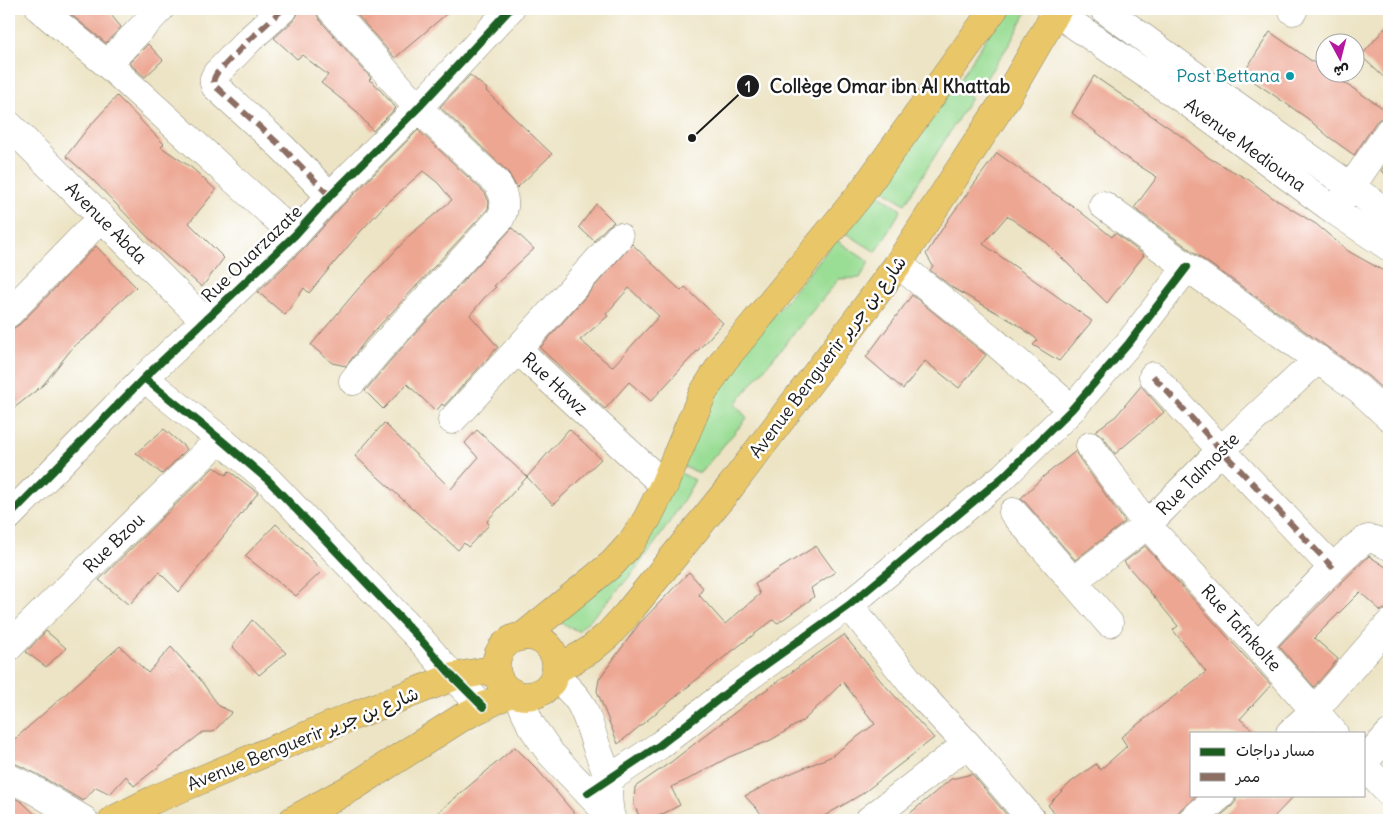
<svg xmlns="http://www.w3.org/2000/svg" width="1398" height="829" font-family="Delius,'Playpen Sans Arabic',sans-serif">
  <rect width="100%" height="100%" fill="#fff"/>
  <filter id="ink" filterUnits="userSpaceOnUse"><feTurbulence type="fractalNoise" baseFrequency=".02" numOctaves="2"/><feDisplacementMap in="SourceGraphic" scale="10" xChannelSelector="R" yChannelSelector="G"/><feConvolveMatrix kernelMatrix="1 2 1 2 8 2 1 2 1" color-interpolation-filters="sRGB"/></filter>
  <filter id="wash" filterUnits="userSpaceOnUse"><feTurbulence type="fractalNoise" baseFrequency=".0096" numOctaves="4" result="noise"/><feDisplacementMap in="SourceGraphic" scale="20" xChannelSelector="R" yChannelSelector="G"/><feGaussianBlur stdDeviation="1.12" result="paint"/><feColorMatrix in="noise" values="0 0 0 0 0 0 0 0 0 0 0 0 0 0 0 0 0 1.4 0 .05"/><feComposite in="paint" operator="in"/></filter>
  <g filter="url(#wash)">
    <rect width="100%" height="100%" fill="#ede4c5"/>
    <!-- green -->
    <path fill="#9add94" stroke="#5b7c58" d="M1005,9H1027V11L1010,43L976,93L958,82Z
      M954,88L971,98L905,204L877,186Z
      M874,191L901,210L876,252L842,231Z
      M836,240L869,262L860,278L839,279L735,404L747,418L700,473L679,465L709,393Z
      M676,471L695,480C664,535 625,588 578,631L561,623Z"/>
    <g id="blocks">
      <!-- building -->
      <path fill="#eda692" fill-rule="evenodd" d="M64,9H106L121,27L106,43Z
        M298,9H316V13L319,19L371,78L369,80L374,83L396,108L373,131L355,110L321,83L328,75L302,55L297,59L274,38L294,20L298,14Z
        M352,9H452L395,58Z
        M1389,23V82L1361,56Z
        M1270,32L1326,71V72H1328L1389,112V116L1382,117L1376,122L1354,155L1329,137L1307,118L1243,74Z
        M148,44L163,60L145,77L129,63Z
        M470,75L487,89L486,91L552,154L517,188L508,172L440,107Z
        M1094,76L1184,138L1209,158L1249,180L1273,198L1316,224L1348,251L1389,274V395L1368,376L1196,254L1134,208L1157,177L1122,155L1105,139L1072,113Z
        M117,96L164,144L161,147L192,168L216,190L189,223L224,258L202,287L165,255L92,179L66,156L88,128Z
        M418,130L485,193L489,202L488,209L366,340L346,366L332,363L311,345L358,289L384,263L411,234L452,200L438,183L423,171L383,207L361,231L309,293L304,288L285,315L258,292L306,246L341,207Z
        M997,153L1049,190L1073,206L1112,237L1115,233L1144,255L1107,303L1047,243L1007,216L983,244L1092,321L1059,361L1033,345L1038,340L1015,323L953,288L930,270L933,266L926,254L950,217Z
        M1389,159V176L1381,171Z
        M596,204L614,222L607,227L594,241L579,227Z
        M512,228L534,249L494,286L496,287L484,298L470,315L498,347L444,406L442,404L436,411L407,384L383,409L365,391L390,361Z
        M632,244L681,291L685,287L723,323L651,401L629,382L605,409L540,348ZM629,288L659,316L612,367L580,340L608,316L606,314Z
        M96,246L136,287L113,308L94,331L74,346L43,385L9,412V329L14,328L20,324Z
        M912,295L986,355L959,388L925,361L903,389L866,357Z
        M1141,386L1164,412L1115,454L1103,437L1095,431L1116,416Z
        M384,423L451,489L478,458L465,443L477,430L527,477L487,521L489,525L468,547L464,543L458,550L355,456Z
        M164,429L187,449L162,474L136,453Z
        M569,429L601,459L553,505L527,477Z
        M1076,451L1077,455L1125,522L1075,560L1025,502L1020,499L1044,476Z
        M214,467L226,475L229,471L258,493L179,592L159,572L129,605L99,580Z
        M276,524L300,547L322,571L296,596L245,556Z
        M816,546L835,572L811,588L814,597L778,623L773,620L723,658L618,744L597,691L599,679L639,624L689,572L703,588L699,595L725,624L760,594L755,584Z
        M1145,546L1271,685L1240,719L1256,733H1192V795H1197L1181,809L1177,814V820H1060L1048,805L1071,782L1096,764L1100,770L1127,746L1121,737L1206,672L1173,630L1178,626L1145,586L1124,562Z
        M1369,556L1389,569V609H1384L1381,611L1360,592L1314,638L1338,659L1314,687L1279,646L1343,581Z
        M252,620L286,653L259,675L232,646Z
        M46,631L66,648L46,667L26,652Z
        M844,635L880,680L934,738L862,794L819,819L767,820L745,796L782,777L830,757L875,724L843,682L804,720L771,740L729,757L687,780L671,787L680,805L651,820H641L634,805L635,787L671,762L746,704Z
        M120,646L148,673L171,647L199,678L219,706L232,712L213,732H203L134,786L126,776L110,794L96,787L83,801L39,775L16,764L9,763V744Z
        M515,747L537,769L580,820H429Z
        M972,774L1011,820H902L951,779Z
        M9,795L22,802L41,820H9Z
        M1236,795H1295L1271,820H1216L1232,806L1236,801Z"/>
    </g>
  </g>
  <g filter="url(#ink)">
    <use href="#blocks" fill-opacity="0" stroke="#848070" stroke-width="1"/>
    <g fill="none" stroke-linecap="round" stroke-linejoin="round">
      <defs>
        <path id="minor" d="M40,9L107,64L295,235
          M283,9L250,39L217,73C214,78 212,80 215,86L282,147L330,196
          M331,9L418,108L497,183C505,195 507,206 500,219L378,351L353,381
          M1051,9L1194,107L1335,211L1389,247
          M1104,9L1216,91L1389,214
          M1293,11L1294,9
          M107,64L160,9
          M9,125L205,321
          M1341,202L1389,131
          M1103,205L1187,267L1359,389L1389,417
          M898,264L990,338L1072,409
          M9,313L101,218
          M518,349L619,237
          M1153,376L1221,450L1333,568
          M144,378L220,439L268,480L421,640L453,677L483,707
          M452,420L518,349L534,365L664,485
          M1090,446L1147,525L1258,646L1334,733
          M1013,512L1109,623
          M9,516L144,378L295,235L330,196L418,108L510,9
          M1073,581L1147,525L1221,450L1318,359
          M849,605L919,693L967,744L1032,820
          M1258,646C1272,631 1356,540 1368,539C1374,538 1383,544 1389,546
          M9,647L28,627L220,439
          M554,677C586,700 585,714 597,748C601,759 607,771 608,782C609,795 607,808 612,820
          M518,695L531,725L551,754L600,805
          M1290,733L1314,711L1389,624
          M1364,762L1389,734
          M1364,766L1389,793
          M9,778L32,789L84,820
          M588,793L660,745L733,688L849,605L1003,477L1072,409L1129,343L1187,267
          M869,820L967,744
          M1192,820L1221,795"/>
        <path id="major" d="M496 666a30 30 0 1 1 60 0a30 30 0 1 1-60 0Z
          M522,637L613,563L631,543L647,519L664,485L703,393L724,360L859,196L994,9
          M556,670L590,650L608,635L627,614L731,486L852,326L898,264L1008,95L1058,9
          M113,820L153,800L353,716L453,677L496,669
          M293,820L353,787L461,718L512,692"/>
      </defs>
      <!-- minor casing -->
      <use href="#minor" stroke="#848070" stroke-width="29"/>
      <!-- major casing -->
      <use href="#major" stroke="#848070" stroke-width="29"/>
      <!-- minor -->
      <use href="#minor" stroke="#fff" stroke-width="28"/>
      <!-- major -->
      <use href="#major" stroke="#e9c769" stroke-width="28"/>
      <!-- quiet -->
      <path stroke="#8d6e63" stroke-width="6" stroke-dasharray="12 6" stroke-linecap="butt" d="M283,9L250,39L217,73C214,78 212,80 215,86L282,147L330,196
        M1153,376L1221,450L1333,568"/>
      <defs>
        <path id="cycleway" d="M144,378L220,439L268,480L421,640L453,677L483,707
          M9,516L144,378L295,235L330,196L418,108L510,9
          M588,793L660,745L733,688L849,605L1003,477L1072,409L1129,343L1187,267"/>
      </defs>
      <!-- cycleway casing -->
      <use href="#cycleway" stroke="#fff" stroke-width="11"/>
      <!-- cycleway -->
      <use href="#cycleway" stroke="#1b5e20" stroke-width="8"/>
    </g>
  </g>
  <!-- markers -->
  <circle fill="#0f9aa8" stroke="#fff" stroke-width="2" cx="1290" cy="76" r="5"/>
  <g text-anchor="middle" stroke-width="5" stroke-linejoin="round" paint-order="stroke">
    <!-- culture labels -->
    <g font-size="18" fill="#0d838f" stroke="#fff" text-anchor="end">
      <text x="1280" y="82">Post Bettana</text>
    </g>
    <!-- street labels -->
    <g font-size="18" fill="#1c1c1c" stroke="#fff">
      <text transform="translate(1245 145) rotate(36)" y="6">Avenue Mediouna</text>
      <text transform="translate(106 223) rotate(45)" y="6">Avenue Abda</text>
      <text transform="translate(252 254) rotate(-44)" y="6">Rue Ouarzazate</text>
      <text transform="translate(828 357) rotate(-53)" y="6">Avenue Benguerir شارع بن جرير</text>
      <text transform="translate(555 384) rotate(43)" y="6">Rue Hawz</text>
      <text transform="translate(1198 474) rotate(-45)" y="6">Rue Talmoste</text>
      <text transform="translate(114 543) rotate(-44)" y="6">Rue Bzou</text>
      <text transform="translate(1241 628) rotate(48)" y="6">Rue Tafnkolte</text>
      <text transform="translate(303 739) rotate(-22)" y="6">Avenue Benguerir شارع بن جرير</text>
    </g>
  </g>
  <!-- callouts -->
  <path fill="none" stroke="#1c1c1c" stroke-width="2" d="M692 138L748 86"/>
  <g fill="#1c1c1c" stroke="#fff" stroke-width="2">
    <circle cx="692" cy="138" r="5"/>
    <circle cx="748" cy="86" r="12"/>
  </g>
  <g font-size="15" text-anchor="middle" font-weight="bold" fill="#fff">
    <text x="748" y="92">1</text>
  </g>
  <g font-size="19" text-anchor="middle" font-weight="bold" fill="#1c1c1c" stroke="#fff" stroke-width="5" stroke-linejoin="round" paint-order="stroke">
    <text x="890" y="93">Collège Omar ibn Al Khattab</text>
  </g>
  <!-- margin -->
  <rect width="1398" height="829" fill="none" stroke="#fff" stroke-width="30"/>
  <!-- legend -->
  <rect x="1190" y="732" width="175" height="65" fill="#ffffff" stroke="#a4a4a4"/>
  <rect x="1200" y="748" width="25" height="8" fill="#1b5e20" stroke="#a4a4a4"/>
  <text x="1236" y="756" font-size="15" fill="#1c1c1c">مسار دراجات</text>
  <rect x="1200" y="773" width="25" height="8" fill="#8d6e63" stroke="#a4a4a4"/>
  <text x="1236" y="782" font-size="15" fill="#1c1c1c">ممر</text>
  <!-- north arrow -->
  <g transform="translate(1340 58) rotate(173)"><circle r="24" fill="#ffffff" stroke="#a4a4a4"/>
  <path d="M0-4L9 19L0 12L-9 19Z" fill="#b5179e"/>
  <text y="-8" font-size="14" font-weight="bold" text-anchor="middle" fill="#1c1c1c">ش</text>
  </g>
</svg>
